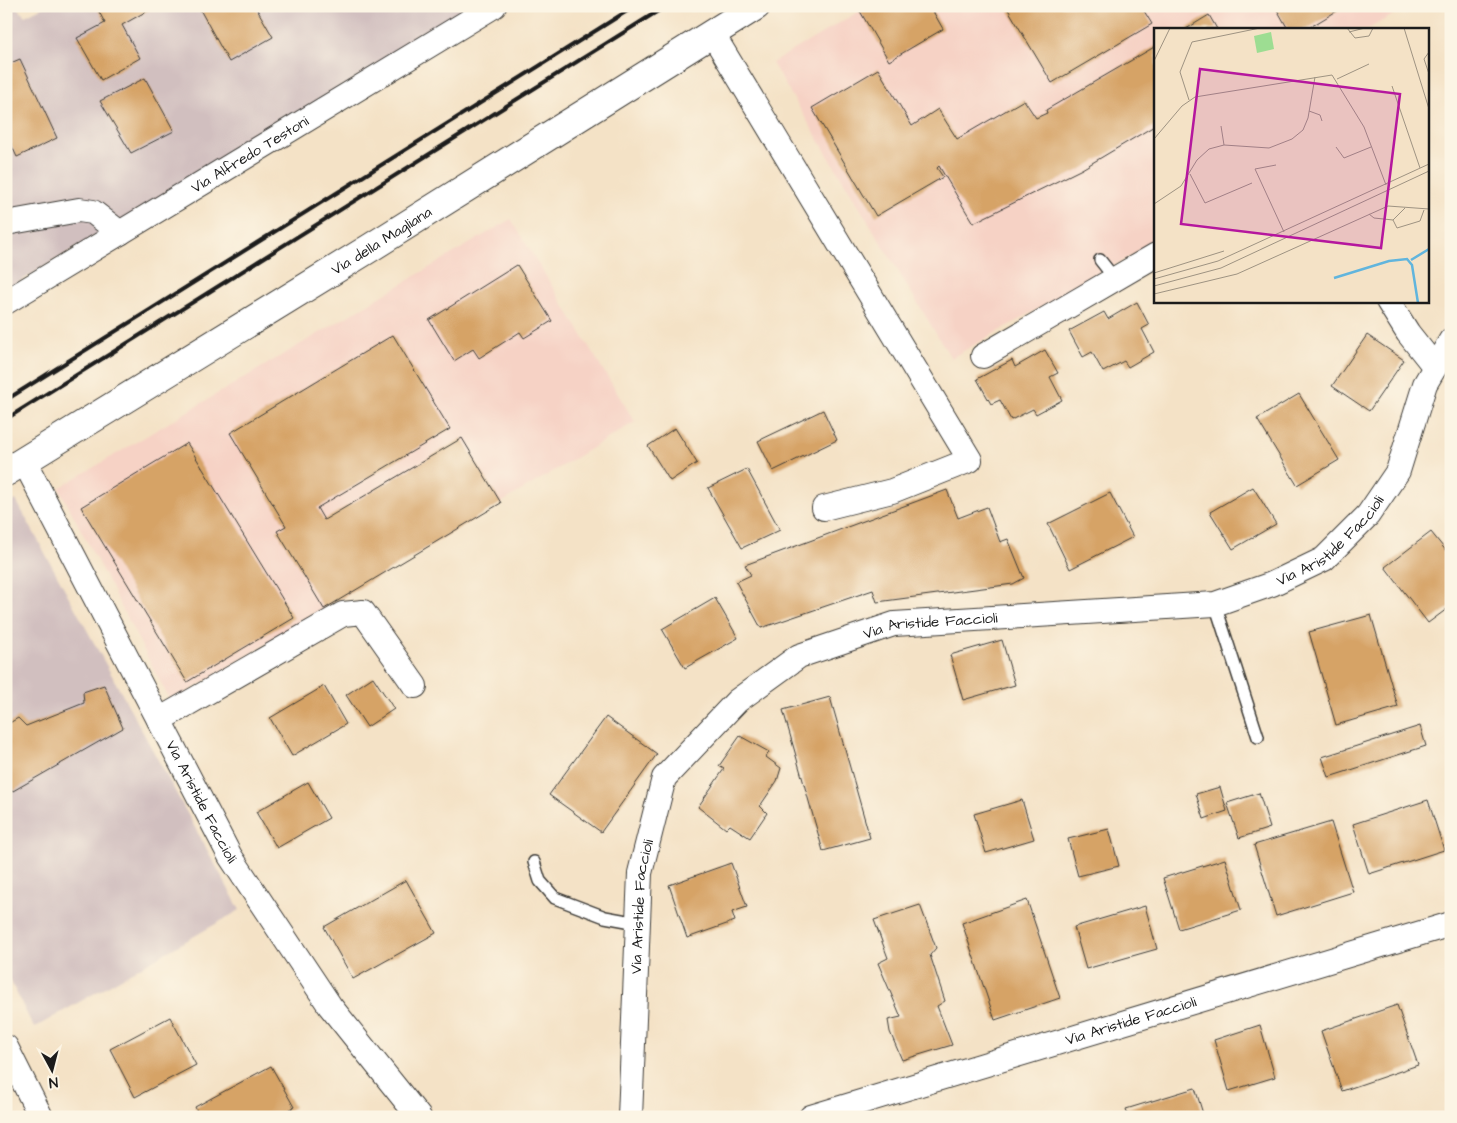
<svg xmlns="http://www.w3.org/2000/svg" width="1457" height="1123" font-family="'Architects Daughter',sans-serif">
  <rect width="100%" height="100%" fill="#fcf5e5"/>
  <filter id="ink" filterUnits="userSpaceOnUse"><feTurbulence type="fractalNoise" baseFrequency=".02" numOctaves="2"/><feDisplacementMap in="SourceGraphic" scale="10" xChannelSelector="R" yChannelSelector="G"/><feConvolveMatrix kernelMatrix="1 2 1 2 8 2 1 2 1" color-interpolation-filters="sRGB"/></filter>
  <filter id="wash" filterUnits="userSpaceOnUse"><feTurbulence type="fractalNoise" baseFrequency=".0096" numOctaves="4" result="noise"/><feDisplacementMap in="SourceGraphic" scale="20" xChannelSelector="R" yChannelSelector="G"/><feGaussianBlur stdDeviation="1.12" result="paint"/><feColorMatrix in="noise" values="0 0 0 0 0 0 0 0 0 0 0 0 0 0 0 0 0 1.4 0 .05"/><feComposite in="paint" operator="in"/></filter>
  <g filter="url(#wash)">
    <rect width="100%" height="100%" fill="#f4e2c6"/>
    <!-- built -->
    <path fill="#f6d2c5" d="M868,6H1409L1368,29H1156V242L951,358L772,63Z
      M511,219L635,422L171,702L59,488Z"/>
    <!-- industrial -->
    <path fill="#d1bfbf" d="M6,6H16L25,16L45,6H476L6,290Z
      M16,500L240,910L34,1028L6,972V506Z"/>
    <g id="blocks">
      <!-- building -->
      <path fill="#d6a366" d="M96,6H156L122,25L140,58L101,80L77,38L105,23Z
        M198,6H255L273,37L229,62Z
        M857,6H930L943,29L889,61Z
        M1006,6H1141L1152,24L1052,83Z
        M1275,6H1345L1307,29H1288Z
        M1209,15L1217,29H1186Z
        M1156,46V125L1082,169L973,223L939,166L937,168L943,177L876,216L812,108L878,69L912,126L938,109L957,139L1024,100L1036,118L1047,113L1046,110Z
        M20,59L57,138L17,157L6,134V65Z
        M145,78L174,131L131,153L100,101Z
        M517,265L552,321L524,338L520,332L479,358L473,349L454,361L429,320Z
        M1137,302L1149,325L1142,329L1154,352L1128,367L1124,361L1103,372L1092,352L1083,357L1069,331L1104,312L1108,319Z
        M393,335L450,429L317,508L324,520L462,438L501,503L324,609L277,531L286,526L230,433Z
        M1367,335L1404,360L1369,411L1332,386Z
        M1045,350L1058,373L1050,377L1062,400L1036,414L1033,409L1011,420L1000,400L991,404L977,379L1012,360L1015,367Z
        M1299,394L1339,460L1297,485L1257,419Z
        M823,410L837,440L773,471L758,441Z
        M675,428L697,463L670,481L648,446Z
        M187,443L294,618L187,682L81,507Z
        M747,469L780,530L742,548L708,488Z
        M1253,487L1276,524L1233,549L1210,512Z
        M947,490L958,518L987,507L1000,542L1008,539L1024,578L1013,584L877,602L873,590L761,628L736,582L751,575L745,565Z
        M1110,493L1133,537L1070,569L1048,524Z
        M1431,532L1451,557V606L1428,623L1385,567Z
        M715,598L738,638L685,668L662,629Z
        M1371,615L1398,707L1336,725L1309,632Z
        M1002,640L1015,685L963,700L950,655Z
        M373,677L394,709L367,727L346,695Z
        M104,685L123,728L6,795V725L18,718L26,726L84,703L83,692Z
        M324,686L346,724L292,756L270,718Z
        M830,697L870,838L823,851L783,710Z
        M606,717L657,754L601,832L549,795Z
        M1420,726L1426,746L1329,777L1322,757Z
        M740,736L769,752L766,757L781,768L777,781L760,806L767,813L750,838L730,825L726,829L698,807L724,769L719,766Z
        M308,782L329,818L277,848L256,812Z
        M1220,787L1227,811L1204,819L1196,794Z
        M1259,793L1270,828L1239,838L1227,803Z
        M1022,800L1034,839L986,853L974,814Z
        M1428,800L1444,850L1369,874L1353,824Z
        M1331,822L1353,892L1276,916L1254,845Z
        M1109,829L1119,866L1078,876L1068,839Z
        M1225,859L1241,910L1179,929L1163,878Z
        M731,863L747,907L732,912L735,921L687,938L669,885Z
        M406,880L436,933L353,979L324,927Z
        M1027,900L1060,998L995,1020L962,923Z
        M920,905L936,948L930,955L945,1001L937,1006L952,1045L902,1060L890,1032L888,1020L901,1017L878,963L888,958L874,920Z
        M1145,906L1157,949L1086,969L1074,927Z
        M1397,1005L1418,1065L1342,1091L1321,1031Z
        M170,1017L196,1065L135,1097L110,1049Z
        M1260,1025L1275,1077L1229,1091L1214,1040Z
        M271,1066L294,1107L277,1117H200L195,1107Z
        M1195,1088L1204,1117H1129L1126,1109Z"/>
    </g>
  </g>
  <g filter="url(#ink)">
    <use href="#blocks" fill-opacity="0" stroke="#3c3a36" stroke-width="1"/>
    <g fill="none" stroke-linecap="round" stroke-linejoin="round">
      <defs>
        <path id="service" d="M1100,260L1115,279
          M1215,604L1258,737
          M534,862L540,881L555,898L605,917L638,923"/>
        <g id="minor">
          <path d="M712,33L970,460L892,491L824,508"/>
          <path d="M6,223L79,210L93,212L120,233"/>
          <path d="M1388,301L1408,333L1435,367"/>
          <path id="s1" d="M6,302L494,6"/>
          <path d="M983,356L1156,255"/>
          <path id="s2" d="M24,461L230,856L330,1006L419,1117"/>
          <path d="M159,720L343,614L363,612L415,686"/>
          <path d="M6,1047L41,1117"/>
          <path id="s3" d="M630,1117L640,873L664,778L737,701L799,656L894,624L1215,604L1272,584L1324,559L1368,515L1398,471L1425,384L1451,340"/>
          <path id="s4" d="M811,1117L1451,924"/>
        </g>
        <g id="secondary">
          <path id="s5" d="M6,472L370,248L756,6"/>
        </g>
      </defs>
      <!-- service casing -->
      <use href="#service" stroke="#3c3a36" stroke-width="14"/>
      <!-- minor casing -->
      <use href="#minor" stroke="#3c3a36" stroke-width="26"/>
      <!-- secondary casing -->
      <use href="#secondary" stroke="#3c3a36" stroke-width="30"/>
      <!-- service -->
      <use href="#service" stroke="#fff" stroke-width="11"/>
      <!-- minor -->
      <use href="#minor" stroke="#fff" stroke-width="24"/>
      <!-- secondary -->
      <use href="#secondary" stroke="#fff" stroke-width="28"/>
      <!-- rail -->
      <path stroke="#1c1c1c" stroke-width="4" d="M6,400L635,6
        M6,419L666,6"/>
    </g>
  </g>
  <g text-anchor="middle" stroke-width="5" stroke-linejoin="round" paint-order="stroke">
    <!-- street labels -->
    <g font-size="15" fill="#1c1c1c" stroke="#fcf5e5">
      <text dy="5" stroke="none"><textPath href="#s1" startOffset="285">Via Alfredo Testoni</textPath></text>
      <text dy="5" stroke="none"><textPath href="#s5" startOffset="441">Via della Magliana</textPath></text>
      <text dy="5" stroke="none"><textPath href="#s3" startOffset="1081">Via Aristide Faccioli</textPath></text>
      <text dy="5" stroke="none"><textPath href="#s3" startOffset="661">Via Aristide Faccioli</textPath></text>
      <text dy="5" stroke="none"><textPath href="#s2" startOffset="384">Via Aristide Faccioli</textPath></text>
      <text dy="5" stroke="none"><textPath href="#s3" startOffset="211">Via Aristide Faccioli</textPath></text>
      <text dy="5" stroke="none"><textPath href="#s4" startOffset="334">Via Aristide Faccioli</textPath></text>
    </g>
  </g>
  <!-- overview -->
  <g transform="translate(1154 28)">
    <rect width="275" height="275" fill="#f4e2c6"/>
    <path d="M117,4L120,21L103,25L100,8Z" fill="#9ddd92"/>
    <path fill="none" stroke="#61b5dd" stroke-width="2.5" d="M257,232L275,221M180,250L235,233L253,231L258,237L264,275"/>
    <path fill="none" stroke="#9e9382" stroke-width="1" d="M193,0L201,10L215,8L219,0M250,0L275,81M195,4L211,0M275,24L270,31L275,46M0,33L16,0M183,51L215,36M238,58L266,140M35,72L26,44L38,14L106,0M155,83L166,87L168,93M67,98L70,117M0,111L28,78L41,69L178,47L210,99L232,157M182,119L190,130L217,119M122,137L101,141L130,204M36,146L51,175L98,155M0,176L27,158L43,132L55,121L70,117L115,120L138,111L149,102L154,90L161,49M215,186L220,190L239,192L243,200L266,193L270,182M239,192L251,180M0,245L70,223M0,251L64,233L275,136M0,258L67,240L275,143M0,266L83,246L234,178L275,181"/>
    <path fill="#b5179e" fill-opacity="0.15" stroke="#b5179e" stroke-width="2.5" d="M46,41L246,66L227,220L27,196Z"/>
    <rect width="275" height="275" fill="none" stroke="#1c1c1c" stroke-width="2.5"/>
  </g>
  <!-- margin -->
  <rect width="1457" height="1123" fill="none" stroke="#fcf5e5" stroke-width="25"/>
  <!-- north arrow -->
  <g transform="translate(52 1070) rotate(173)" stroke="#fcf5e5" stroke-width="4" paint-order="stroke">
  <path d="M0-4L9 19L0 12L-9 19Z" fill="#1c1c1c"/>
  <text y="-8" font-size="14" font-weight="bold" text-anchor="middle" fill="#1c1c1c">N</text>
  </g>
</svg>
